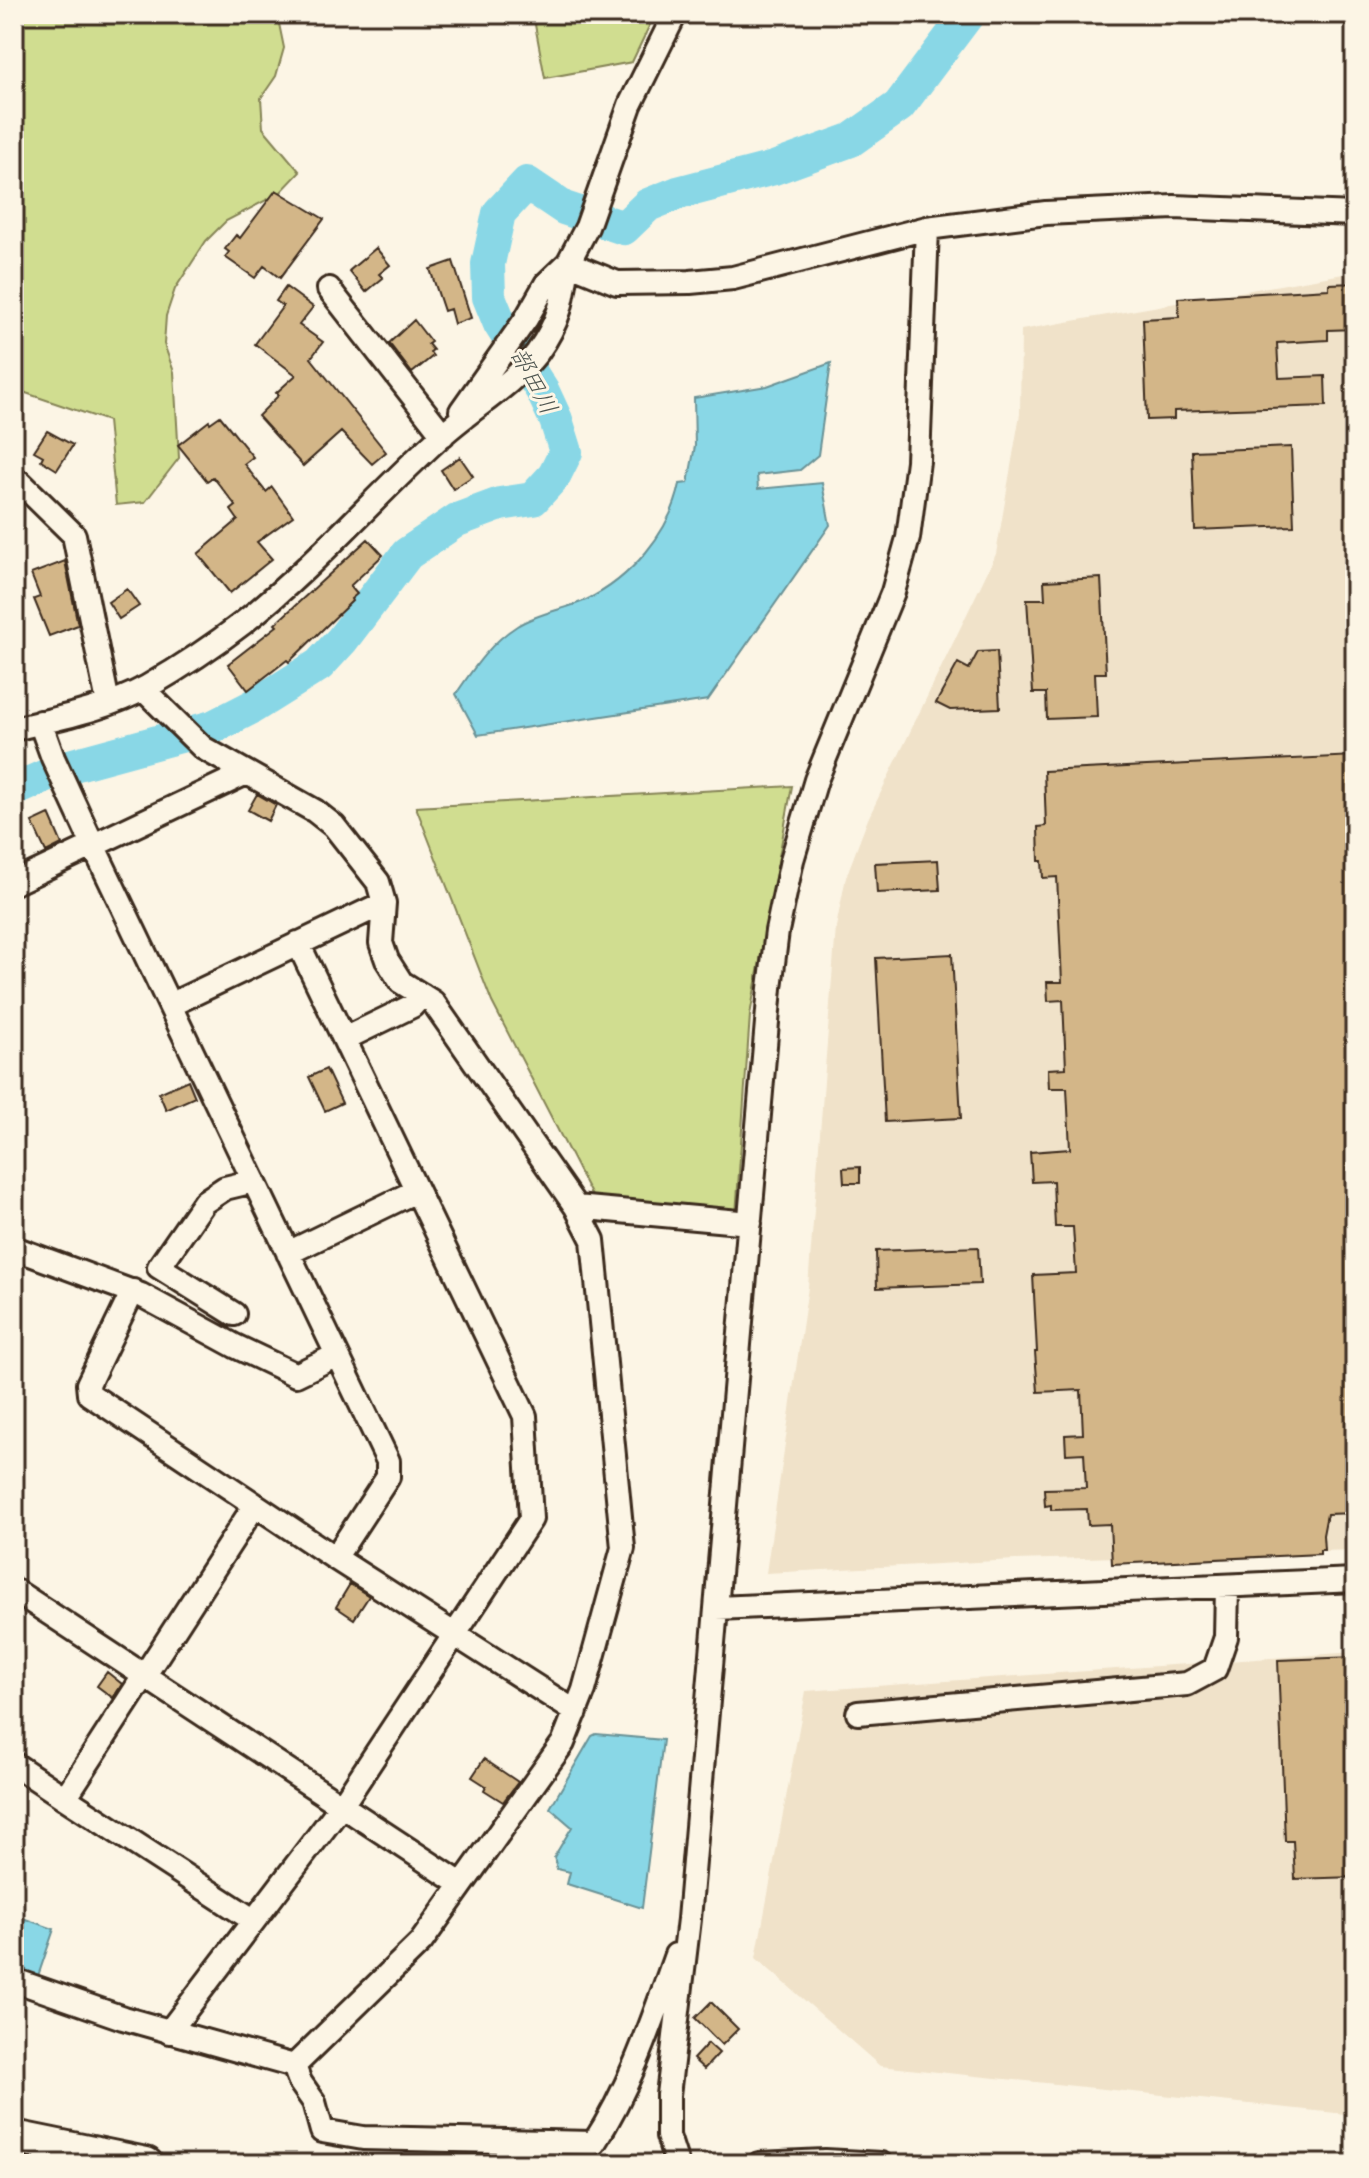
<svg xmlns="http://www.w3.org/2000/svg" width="1369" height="2178" font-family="Pangolin,'Klee One',sans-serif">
  <rect width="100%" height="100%" fill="#fcf5e5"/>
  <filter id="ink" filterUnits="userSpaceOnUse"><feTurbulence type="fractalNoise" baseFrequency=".0125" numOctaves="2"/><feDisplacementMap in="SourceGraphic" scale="16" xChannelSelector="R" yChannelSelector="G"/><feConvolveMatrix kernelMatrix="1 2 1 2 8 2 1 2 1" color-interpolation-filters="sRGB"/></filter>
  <g filter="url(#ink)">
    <!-- built -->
    <path fill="#f0e2c9" d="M1355,272V1550L1015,1560L766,1573L808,1287L836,927L846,877L868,819L996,554L1020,414L1021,330Z
      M1355,1652V2115L880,2066L756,1958L806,1691Z"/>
    <!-- green -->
    <path fill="#d0dd90" stroke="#868457" stroke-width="2" d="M14,14H277L284,48L276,76L261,98L263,128L300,172L280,193L226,221L206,241L175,289L166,316L164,344L174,372L179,458L145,502L116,505L108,421L14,389Z
      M533,14H655L632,62L545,78Z
      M792,786L750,1015L736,1215L593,1198L492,1002L416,807Z"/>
    <!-- water -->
    <path fill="#89d7e6" stroke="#6a9296" stroke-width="2" d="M831,363L818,455L800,470L757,475L758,489L822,483L830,525L708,700L478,735L456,694C473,669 490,643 517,626C538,613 563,610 586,600C630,579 670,533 680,484L688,483L695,446L694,398L767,386Z
      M596,1734L663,1740L642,1908L567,1884L570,1872L557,1869L554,1857L572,1827L550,1808L592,1736Z
      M14,1915L54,1929L38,1976L14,1968Z"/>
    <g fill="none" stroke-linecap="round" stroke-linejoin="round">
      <!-- river -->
      <path stroke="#89d7e6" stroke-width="34" d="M14,790L66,767L213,727L252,707L319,665L342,640L407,554L457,520L500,504L533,499L554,476L566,452L556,420L543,392L500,324L489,297L488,264L499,213L527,183L564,208L624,228L648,205L678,193L774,168L851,140L899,106L968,14"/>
    </g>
    <!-- building -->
    <path fill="#d3b688" stroke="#3b2a1e" stroke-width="2" d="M276,190L324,219L280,278L264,266L255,278L225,257L229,252L225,249L236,235L240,238Z
      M376,248L390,265L379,274L383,278L366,292L349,271Z
      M453,261L471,318L454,324L450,309L444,311L430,269Z
      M1355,283V329L1328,330V340L1277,343L1279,378L1325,376L1326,406L1174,411V419L1147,420L1143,319L1179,317L1178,298L1329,289V284Z
      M286,287L313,307L299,325L323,342L311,358L386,452L372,464L341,432L303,466L258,416L279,395L276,393L296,375L255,344L283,306L276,301Z
      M414,320L431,342L428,344L433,350L430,352L433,356L412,373L389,343Z
      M220,416L253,457L244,464L266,492L272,487L293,516L257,542L272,559L230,593L198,554L238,520L231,510L236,506L213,477L207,481L178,445L209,421L210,423Z
      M47,431L73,445L57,470L41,460L43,456L34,451Z
      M1291,447L1294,526L1195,530L1192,451Z
      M460,457L473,476L453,489L441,470Z
      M368,539L383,555L350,586L357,594L351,599L352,601L289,662L287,660L248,690L228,664L277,626L275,624Z
      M65,561L78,625L49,636L34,599L40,597L31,574Z
      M1101,578L1106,673H1095L1097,717L1047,719L1046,693H1033L1027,599H1045L1044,581Z
      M127,589L139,606L119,619L108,602Z
      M997,651L1000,708L950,710L936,703L958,663L969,669L978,652Z
      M1355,756V1513L1327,1514L1323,1535L1324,1550H1320V1554L1112,1564L1110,1524L1088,1525L1087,1509L1051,1510V1505L1045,1506L1044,1489L1086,1488L1084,1453L1066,1454L1065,1435L1083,1434L1081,1390L1038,1392L1035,1352H1037L1033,1275L1076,1273L1073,1227H1055L1053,1181L1032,1182L1030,1152L1070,1149L1067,1088H1049L1048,1069L1066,1068L1063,1000L1048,1001L1047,982H1062L1057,877L1043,878L1042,861H1039L1038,827L1046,826L1044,771Z
      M257,794L276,805L268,821L248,810Z
      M49,814L62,844L46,852L32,822Z
      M938,860L940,890L877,893L875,863Z
      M952,954L961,1118L885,1122L876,958Z
      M326,1069L342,1103L325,1111L309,1077Z
      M188,1080L195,1097L166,1110L159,1093Z
      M860,1167V1183H844L843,1168Z
      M978,1247L980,1284L877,1288L876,1251Z
      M350,1584L369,1596L354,1619L336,1607Z
      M1355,1657V1877L1295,1879L1293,1841H1285L1278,1660Z
      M107,1672L122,1684L113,1698L97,1686Z
      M484,1759L518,1782L503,1802L484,1790L486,1786L472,1777Z
      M711,2002L738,2029L722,2045L695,2018Z
      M708,2043L719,2053L704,2069L693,2059Z"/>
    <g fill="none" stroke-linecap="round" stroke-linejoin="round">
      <defs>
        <path id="minor" d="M568,263L617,283L690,282L733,278L927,228L1046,213L1174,207L1355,214
          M329,289L443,435
          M461,411L526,319L546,284L568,263L587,227L630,105L675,14
          M21,483L74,535L108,703
          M143,689L203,748L315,811L334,826L378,882L384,903L381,943L387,960L401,982L433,1002L576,1207L593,1240L623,1548L584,1690L563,1743L421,1942L294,2066
          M40,722L53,758L93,845L388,1461V1477L335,1558
          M14,729C58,718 107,709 147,687C180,668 212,647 243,623C314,567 374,497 441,436C473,407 510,387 537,353C560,321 563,301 568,263
          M14,883L246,773
          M170,1005L384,903
          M344,1039L412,1006L422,995
          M576,1207L750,1223
          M14,1248L141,1295L235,1346L296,1375L337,1355
          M288,1253L416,1191
          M133,1291L88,1384L89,1394L335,1558L576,1712
          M234,1314L159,1267L204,1202L225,1188L254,1181
          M14,1590L461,1884
          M717,1608L1355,1580
          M858,1713L1187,1684L1215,1669L1226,1637L1227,1586
          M14,1764L65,1798
          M253,1920L65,1798L255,1505
          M14,1980L123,2018L294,2066
          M169,2032L342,1805L531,1519L525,1416L298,943
          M294,2066L300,2082L314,2102L322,2131L363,2138L594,2143C631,2086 653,2019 676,1955
          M677,2164L668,2136V2095L689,1919L770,988L777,931L792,860L816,780L893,592L908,538L918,461L927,228
          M759,2164L825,2161L881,2164"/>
        <path id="highway" d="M14,2137L146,2164"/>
      </defs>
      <!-- minor casing -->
      <use href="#minor" stroke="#3b2a1e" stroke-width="28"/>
      <!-- highway casing -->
      <use href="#highway" stroke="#3b2a1e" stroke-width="38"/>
      <!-- minor -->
      <use href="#minor" stroke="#fcf5e5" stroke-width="22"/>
      <!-- highway -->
      <use href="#highway" stroke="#fcf5e5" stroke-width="32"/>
    </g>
  </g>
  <g text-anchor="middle" stroke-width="6" stroke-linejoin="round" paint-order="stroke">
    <!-- water labels -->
    <g font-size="24" font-style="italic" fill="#4e5550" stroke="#fcf5e5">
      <text transform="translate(534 381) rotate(62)" y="8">部田川</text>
    </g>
  </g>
  <!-- margin -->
  <rect width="1369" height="2178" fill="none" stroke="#fcf5e5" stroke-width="48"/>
  <rect x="24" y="24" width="1321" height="2130" fill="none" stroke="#3b2a1e" stroke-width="3" filter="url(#ink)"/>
</svg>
